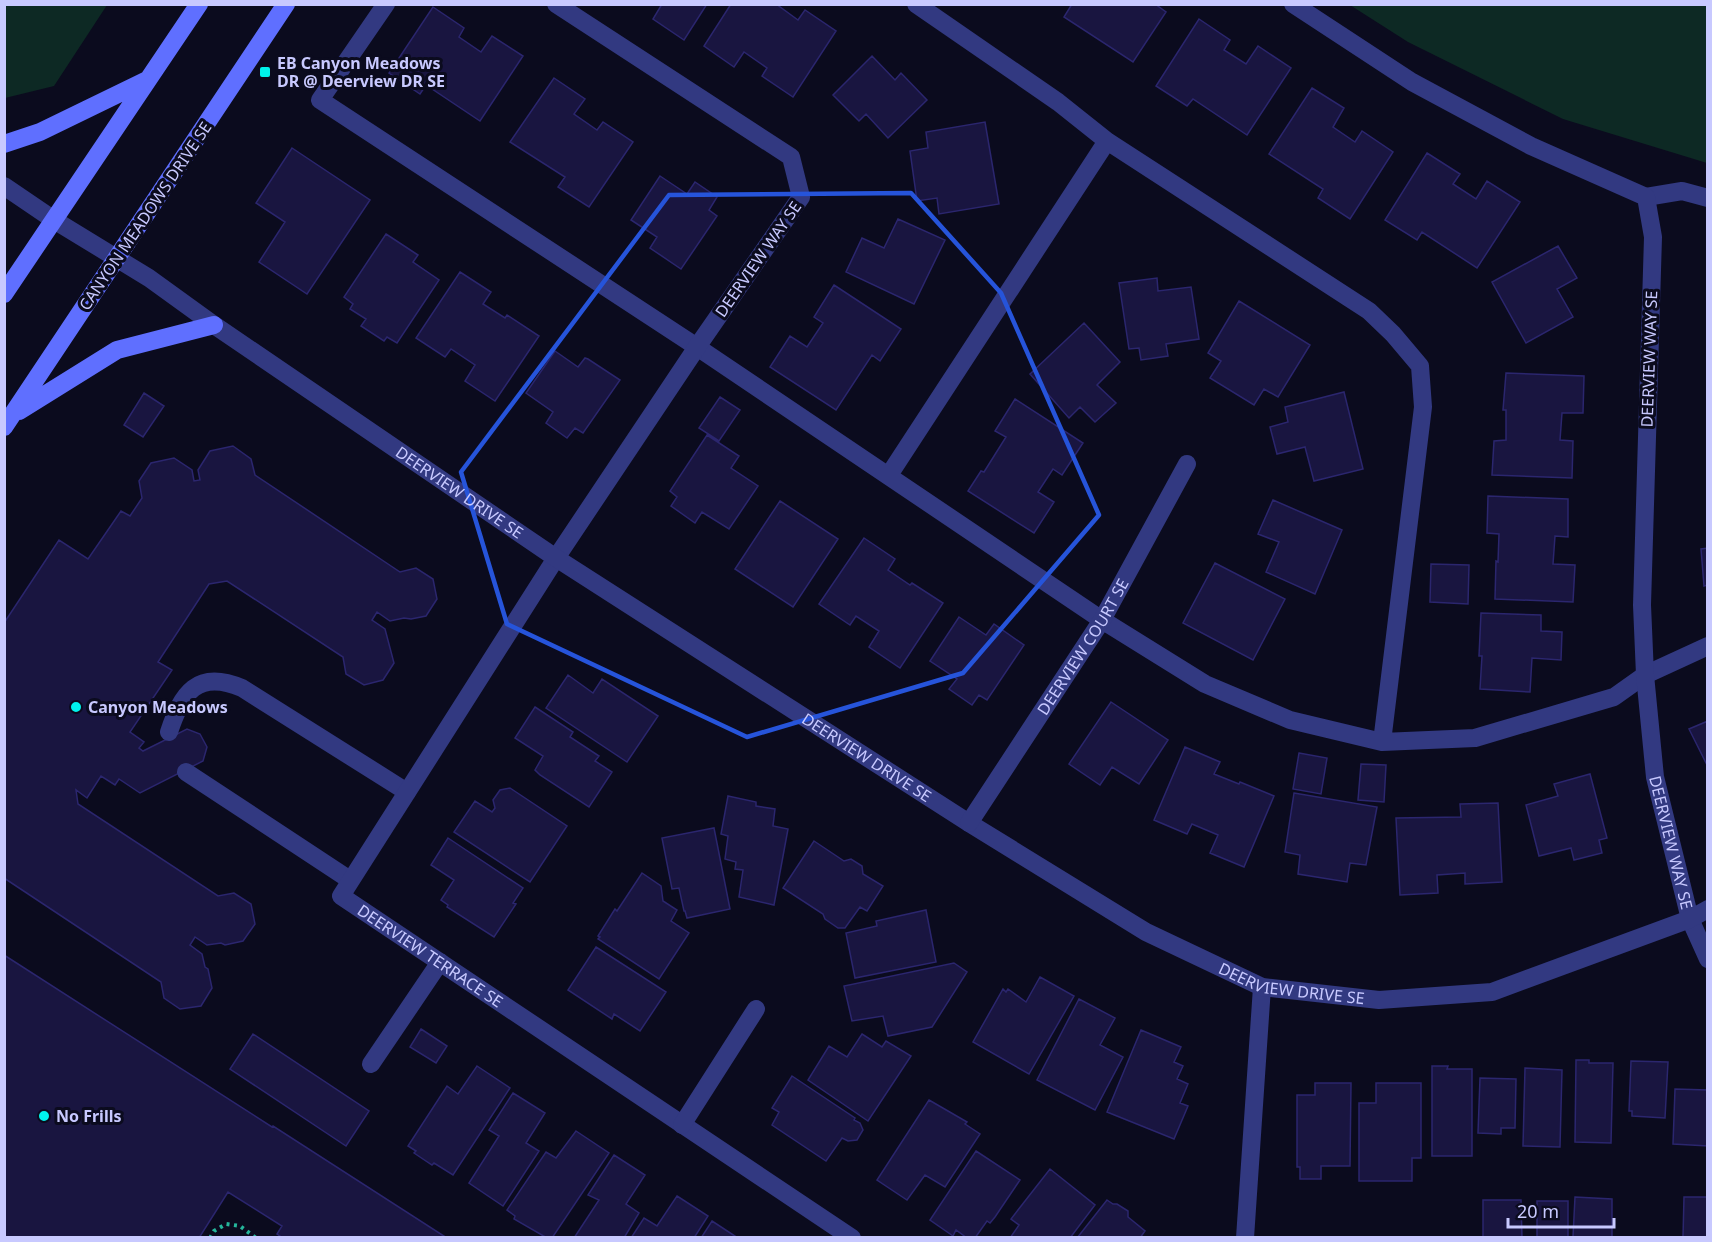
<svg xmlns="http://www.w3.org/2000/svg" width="1712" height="1242" font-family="'Noto Sans',sans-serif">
  <rect width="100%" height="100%" fill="#0b0b1e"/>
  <!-- green -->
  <path fill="#0d2924" d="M4,5L5,4L107,5L54,86L5,98Z
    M1350,5H1707V163L1563,119L1408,42Z"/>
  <!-- building -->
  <path fill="#191540" stroke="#2b266e" stroke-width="1.5" d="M662,4H707L684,40L653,19Z
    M731,4H776L798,20L805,10L836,31L793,97L762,76L767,68L744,52L734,67L704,46Z
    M1072,4H1155L1166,12L1133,62L1064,17Z
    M433,7L464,28L459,37L481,52L492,36L523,56L480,121L426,85L420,94L389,73Z
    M1199,19L1230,40L1224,50L1246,64L1258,46L1291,68L1247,135L1193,99L1187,106L1156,86Z
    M872,56L895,80L901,73L927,100L888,138L866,114L859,121L833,95Z
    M554,78L585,99L574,114L597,130L603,122L633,142L589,207L558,187L565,177L510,142Z
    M1312,88L1344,108L1333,127L1355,142L1362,131L1393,152L1350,219L1318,198L1323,189L1269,154Z
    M985,122L999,204L939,214L937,198L917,201L910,151L928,148L926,132Z
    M292,148L370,200L307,294L259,262L285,222L256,203Z
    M1427,153L1460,174L1453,184L1476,199L1487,181L1520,202L1477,268L1422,232L1417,240L1385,220Z
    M660,176L687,194L695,182L717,197L709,210L717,216L681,269L650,248L657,237L631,220Z
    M898,219L945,240L914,304L846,272L862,238L884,248Z
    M386,234L418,255L413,262L439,280L397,343L387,337L384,341L361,326L366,319L350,309L353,304L344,297Z
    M1558,246L1577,278L1557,289L1573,317L1526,343L1492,282Z
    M460,272L491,292L483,304L505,318L507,315L539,336L495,401L465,381L475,365L451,349L445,357L416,338Z
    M1157,278L1158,291L1191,287L1199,339L1166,344L1168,356L1141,360L1139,348L1129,349L1119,283Z
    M834,285L901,329L880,361L872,355L836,410L770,367L790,336L807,347L823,323L814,317Z
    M1239,301L1310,345L1278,397L1264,389L1254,405L1210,378L1221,361L1208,353Z
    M1084,323L1120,362L1097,385L1116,403L1095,422L1080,407L1069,418L1030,374Z
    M555,351L578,367L585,358L588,359L620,380L583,433L575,428L567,438L546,423L553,412L526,393Z
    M1506,373L1584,376L1583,413H1562L1560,440L1573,441L1572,478L1492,475L1494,441L1506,440V410H1503Z
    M1344,392L1363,469L1314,481L1305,447L1277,454L1270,427L1288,422L1285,407Z
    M144,393L164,406L143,437L124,425Z
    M720,397L740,410L719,441L699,428Z
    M1015,399L1083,443L1062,475L1053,469L1038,492L1054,502L1034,533L968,491L981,471L984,472L1006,437L995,431Z
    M707,435L739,456L731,468L758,486L729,529L702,512L695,523L671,506L677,497L670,491Z
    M233,446L251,459L255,475L400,572L416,568L433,579L437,599L426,616L411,619L404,618L390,621L377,612L372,620L385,629L394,663L383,680L364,685L346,674L343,657L227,581L209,584L158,662L172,670L130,732L144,742L139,748L143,751L187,729L200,734L207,747L203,761L140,793L119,779L115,785L101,776L87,798L76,790L78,804L218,896L234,893L251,904L255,924L243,941L225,945L221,943L207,945L195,937L190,945L202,954L205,967L208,969L212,988L201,1006L180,1009L164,998L161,982L4,878V623L59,540L88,559L121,511L130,516L142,498L139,481L151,463L174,458L192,470L194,481L200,480L198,470L210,451Z
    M1488,496L1568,499V537L1555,536L1553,564L1575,565L1573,602L1495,599L1496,561L1498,562L1499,534L1487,533Z
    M1273,500L1342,530L1315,594L1266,572L1279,542L1258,534Z
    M780,501L838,539L793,607L735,569Z
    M864,538L895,559L888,570L910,585L912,583L943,603L900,668L869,647L879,631L856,616L850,625L819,604Z
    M1708,548V585L1704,586L1701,549Z
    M1215,563L1285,599L1253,660L1183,623Z
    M1431,564L1469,565L1468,604L1430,602Z
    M1481,613L1541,615V631L1562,632L1561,660L1532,658L1530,692L1480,689L1482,656H1479Z
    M959,617L986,635L994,624L1024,645L987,700L979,695L972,705L949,689L957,679L930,661Z
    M568,675L593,693L602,679L658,716L627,762L546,708Z
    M1111,702L1168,740L1139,784L1112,767L1100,785L1069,764Z
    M535,707L573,732L570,737L599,756L595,761L612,772L589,807L540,775L535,770L543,756L515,738Z
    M1708,721V767L1689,729Z
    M1185,747L1220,762L1214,774L1239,784L1240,782L1274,796L1244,867L1210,853L1218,835L1192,824L1187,834L1154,820Z
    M1299,753L1327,758L1321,794L1293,789Z
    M1361,764L1386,765L1384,802L1358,800Z
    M1590,774L1607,838L1599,840L1602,853L1574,860L1571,848L1539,856L1526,805L1558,796L1554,784Z
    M510,788L567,826L530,882L454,832L475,801L492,812L495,808L493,800L500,790Z
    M1294,793L1377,807L1366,865L1350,863L1347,882L1298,874L1300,855L1285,852Z
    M728,796L756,802V806L775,809L773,826L788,829L774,905L739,897L743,870L735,869L736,862L725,859L728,836L721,834Z
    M1498,803L1502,882L1465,884V873L1437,875L1438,893L1400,895L1396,818L1461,817L1460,804Z
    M714,828L730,909L687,918L685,911H684L679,888L672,889L662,838Z
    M448,838L523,888L513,903L516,904L494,937L447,907L448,905L441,900L454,880L431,865Z
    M814,841L844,861L851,859L862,866L863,874L883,886L867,911L860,907L845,928H838L825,919L823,914L783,888Z
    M642,873L661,886L663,901L677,910L671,921L689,933L659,979L598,939L600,937L598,936L615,909L617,911Z
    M926,910L936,962L855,978L846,933L877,926L876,921Z
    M596,947L666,992L640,1031L614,1014L612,1019L568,990Z
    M4,955L272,1127L273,1126L447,1238H283L277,1234L282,1226L228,1192L199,1238H4Z
    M954,963L967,972L932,1027L888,1036L883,1016L852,1021L844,986Z
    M1040,977L1074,996L1029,1074L973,1042L1003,989L1006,992L1008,989L1026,1002Z
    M1079,999L1115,1018L1100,1045L1123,1057L1095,1110L1037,1080Z
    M421,1029L447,1046L436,1063L410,1047Z
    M1141,1030L1181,1047L1174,1062L1183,1066L1177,1079L1188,1084L1180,1103L1188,1106L1174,1139L1107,1112Z
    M253,1034L369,1111L346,1146L230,1069Z
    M862,1034L882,1047L886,1041L911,1056L868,1121L808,1080L829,1046L847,1057Z
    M1576,1060H1589V1063H1613L1611,1143L1575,1142Z
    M1631,1061L1668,1062L1665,1118L1632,1116V1111H1629Z
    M477,1066L510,1088L453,1175L434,1163L432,1165L414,1153L416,1151L408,1146L447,1086L458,1094Z
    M1432,1066H1448L1447,1069H1472V1156H1432Z
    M1525,1068L1562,1070L1560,1147L1523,1146Z
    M792,1076L855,1118L854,1120L860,1123L863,1130L857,1140L848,1141L842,1138L826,1161L772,1125L779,1112L772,1108Z
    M1480,1078L1516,1079L1515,1128H1501V1134L1478,1133Z
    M1315,1083H1351L1350,1166H1321V1179H1300V1167H1297V1095H1315Z
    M1376,1083H1421V1158H1412V1181H1359V1103H1376Z
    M1675,1089L1708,1090V1146L1673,1144Z
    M513,1093L545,1113L526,1143L539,1151L503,1206L469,1183L499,1136L489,1130Z
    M929,1100L967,1122L965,1124L980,1134L945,1187L925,1175L907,1200L877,1180Z
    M576,1131L609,1153L552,1238H547L514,1219L515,1216L507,1210L546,1152L556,1158Z
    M976,1151L1020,1180L995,1217L990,1223L987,1221L975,1238H967L956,1230L953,1236L930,1220Z
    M614,1155L645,1175L626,1204L639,1213L624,1238H574L599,1200L588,1195Z
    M1050,1169L1095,1205L1070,1238H1010L1019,1225L1011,1219Z
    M677,1196L708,1216L694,1238H631L644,1218L657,1226Z
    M1575,1197L1612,1199V1238L1573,1237Z
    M1684,1197H1708V1237H1683Z
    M1107,1200L1113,1204H1117L1128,1211V1217L1145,1231L1140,1238H1077Z
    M1483,1200H1521L1522,1238H1483Z
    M1537,1201H1568V1237H1537Z
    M712,1221L738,1238H701Z"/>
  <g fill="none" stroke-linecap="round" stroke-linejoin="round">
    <!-- path -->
    <path stroke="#25b69b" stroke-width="4" stroke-dasharray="3 4.5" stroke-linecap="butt" d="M210,1238L214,1231L226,1224L240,1226L256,1238"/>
    <!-- lane -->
    <path stroke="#323981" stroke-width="18" d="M386,4L320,100L697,347L1102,620L1205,684L1290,720L1382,742L1475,738L1614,697L1645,675L1708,646
      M916,4L1058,102L1107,141L1369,311L1393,334L1420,366L1423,407L1382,742
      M1646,197L1682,191L1708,198
      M889,475L1107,141
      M169,732C182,693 197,669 242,688L407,792
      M186,772L350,880
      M371,1064L440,962
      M1245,1238L1262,987"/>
    <!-- street -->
    <g stroke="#323981" stroke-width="18">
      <path id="s1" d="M556,4L791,157L801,197L697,347L556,558L341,896L852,1238"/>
      <path id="s2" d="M1293,4L1412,82L1531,146L1646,197L1653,237L1642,605L1645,675L1655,777L1690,919L1708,959"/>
      <path id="s3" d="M4,186L54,220L149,278L214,325L556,558L969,823L1146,932L1262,987L1379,1000L1492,992L1690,919L1708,909"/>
      <path id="s4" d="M969,823L1102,620L1187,464"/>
      <path d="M682,1125L756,1009"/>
    </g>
    <!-- secondary -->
    <path stroke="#5f6fff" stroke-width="18" d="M4,144L40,132L147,80
      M4,294L199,4
      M19,411L117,350L214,325
      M4,427L286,4"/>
  </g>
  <!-- marked area -->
  <path fill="none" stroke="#2654da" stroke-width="4.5" stroke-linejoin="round" d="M911,193L1001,293L1099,515L963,673L747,737L507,624L461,472L669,195Z"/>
  <!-- markers -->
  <g fill="#00f3ec" stroke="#0b0b1e" stroke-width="2">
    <rect x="259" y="66" width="12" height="12" rx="3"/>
    <circle cx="76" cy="707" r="6"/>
    <circle cx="44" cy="1116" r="6"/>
  </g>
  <g text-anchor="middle" stroke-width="6" stroke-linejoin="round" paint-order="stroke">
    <!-- poi labels -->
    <g font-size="16" font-weight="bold" fill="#c8c9ff" stroke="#0b0b1e" text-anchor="start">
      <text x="277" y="69">EB Canyon Meadows<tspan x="277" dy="18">DR @ Deerview DR SE</tspan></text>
      <text x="88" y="713">Canyon Meadows</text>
      <text x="56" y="1122">No Frills</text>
    </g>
    <!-- street labels -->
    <g font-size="16" fill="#c8c9ff" stroke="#0b0b1e">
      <text transform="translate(145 216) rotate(-56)" y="6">CANYON MEADOWS DRIVE SE</text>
      <text transform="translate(758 259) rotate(-55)" y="6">DEERVIEW WAY SE</text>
      <text transform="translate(1649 359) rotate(-88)" y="6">DEERVIEW WAY SE</text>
      <text dy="6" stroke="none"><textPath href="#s3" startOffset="549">DEERVIEW DRIVE SE</textPath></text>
      <text dy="6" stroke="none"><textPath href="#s4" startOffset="210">DEERVIEW COURT SE</textPath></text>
      <text dy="6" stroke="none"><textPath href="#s3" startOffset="1035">DEERVIEW DRIVE SE</textPath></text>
      <text dy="6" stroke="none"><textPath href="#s2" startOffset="1052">DEERVIEW WAY SE</textPath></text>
      <text dy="6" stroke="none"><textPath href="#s1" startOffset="1266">DEERVIEW TERRACE SE</textPath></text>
      <text dy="6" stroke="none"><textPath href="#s3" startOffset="1521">DEERVIEW DRIVE SE</textPath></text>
    </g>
  </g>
  <!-- border -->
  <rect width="1712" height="1242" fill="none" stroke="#c8c9ff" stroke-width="12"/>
  <!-- scale -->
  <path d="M1508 1218v9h106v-9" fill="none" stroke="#c8c9ff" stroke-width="3"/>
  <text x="1517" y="1218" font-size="18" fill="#c8c9ff" stroke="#0b0b1e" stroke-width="4.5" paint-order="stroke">20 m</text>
</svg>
